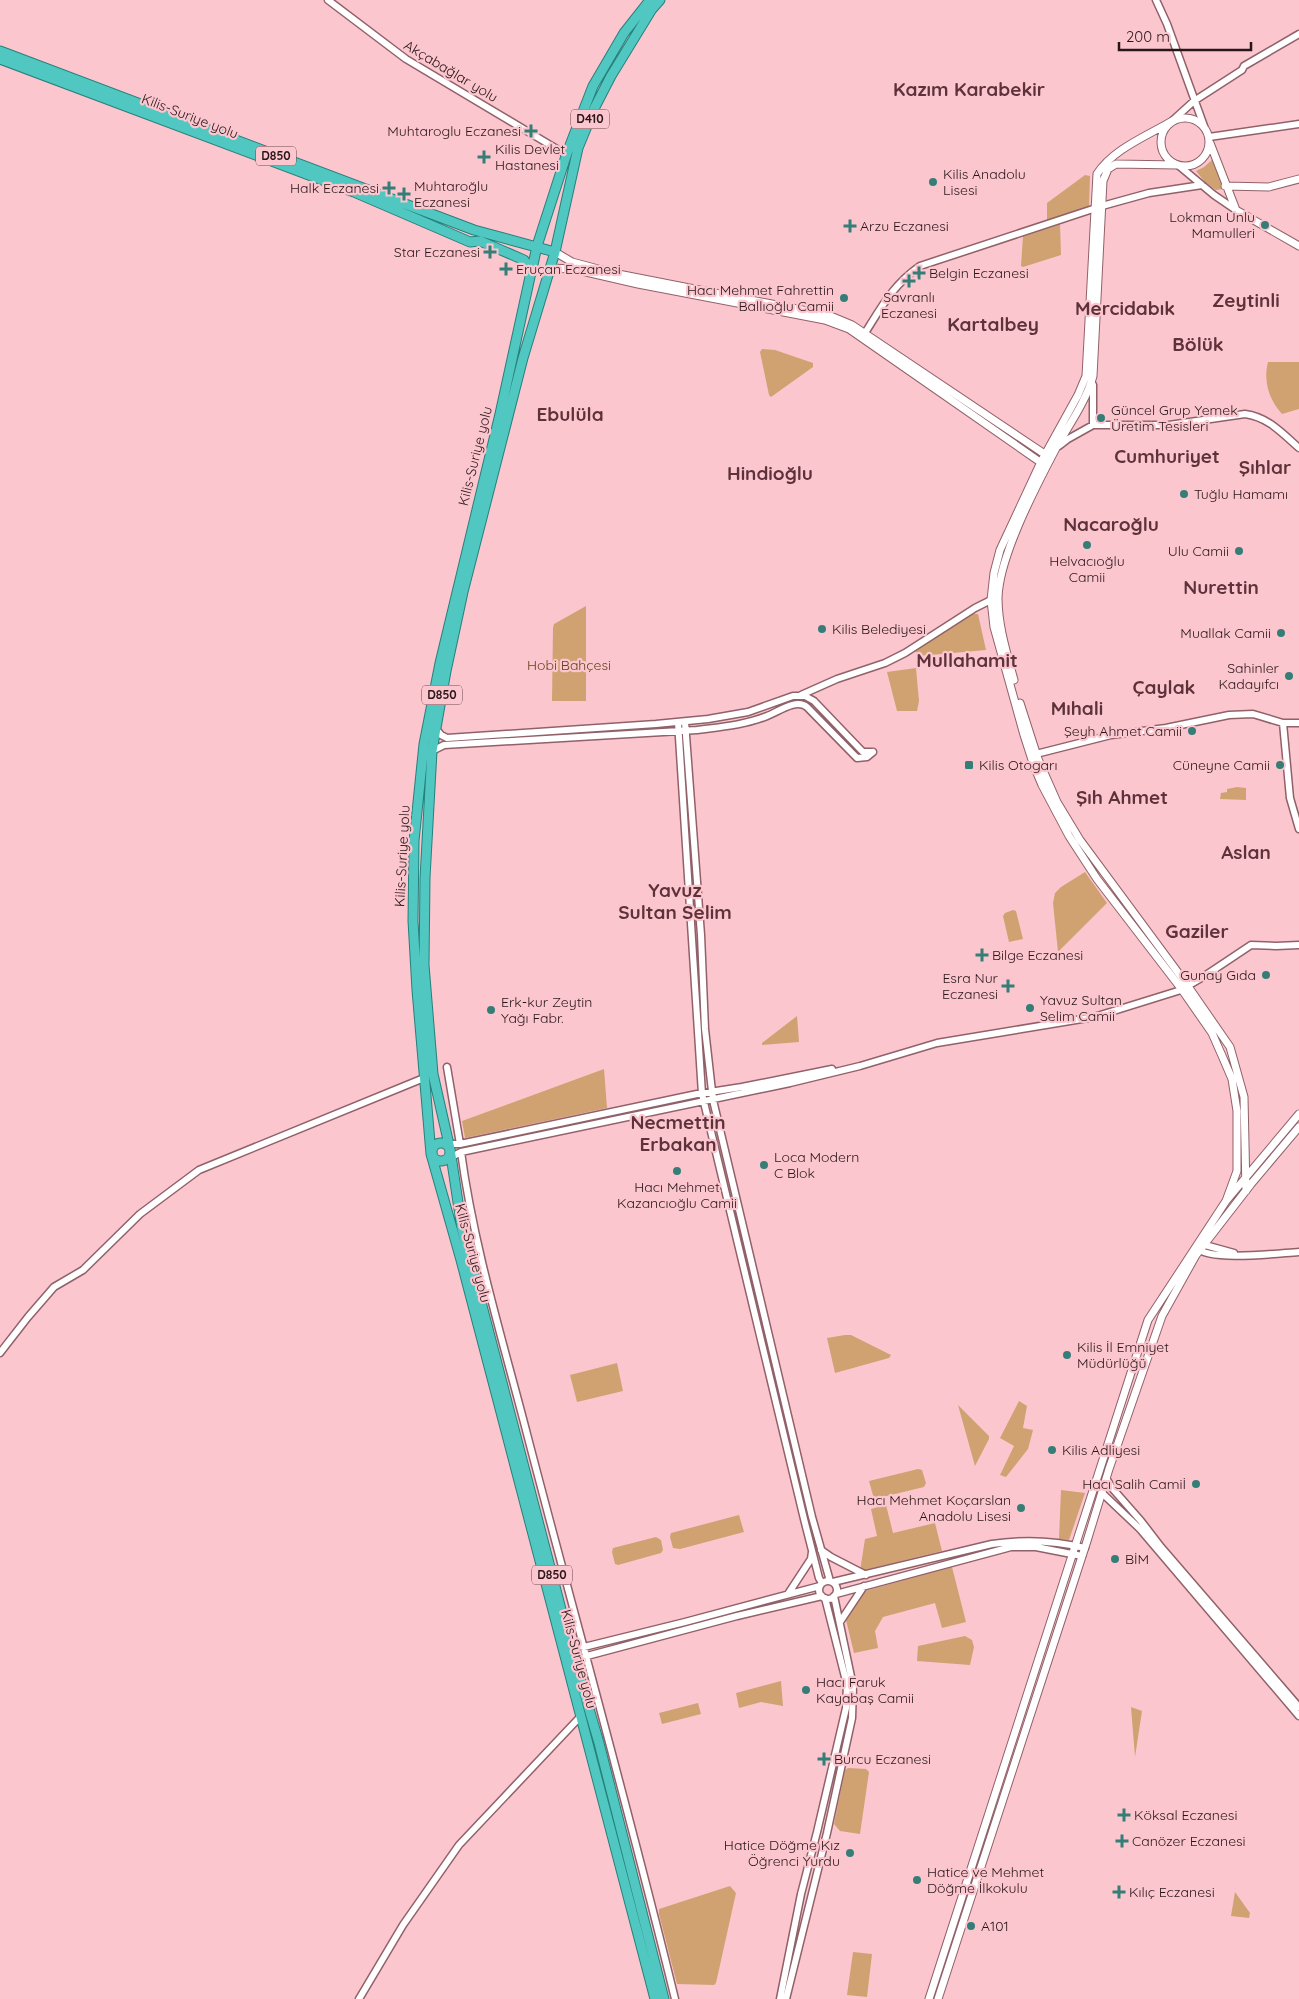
<svg xmlns="http://www.w3.org/2000/svg" width="1299" height="1999" font-family="Quicksand,sans-serif">
  <rect width="100%" height="100%" fill="#fcc6ce"/>
  <!-- green -->
  <path fill="#d0a271" d="M1213,159L1224,187L1223,189L1216,190L1205,182L1196,171L1204,167Z
    M1085,175L1090,176L1089,208L1047,220V203Z
    M1060,224L1061,255L1023,267L1021,266L1023,236Z
    M762,349L775,350L813,363V367L771,397L769,395L760,352Z
    M1268,362H1299V409L1282,414C1269,400 1263,381 1268,362Z
    M586,606V701H552L553,628L554,624Z
    M972,614H978L986,650L920,656L915,651Z
    M916,668L919,701L917,711H897L887,672Z
    M1237,787L1246,788V800L1220,799L1221,793L1227,792V789Z
    M1085,872L1107,903L1058,952L1053,903L1055,893L1061,887Z
    M1013,910L1016,911L1023,939L1009,942L1003,916L1005,913Z
    M797,1016L799,1042L762,1045V1043Z
    M604,1069L607,1108L465,1138L462,1121Z
    M845,1335H851L891,1355L889,1358L835,1373L827,1338Z
    M617,1363L623,1391L577,1402L570,1375Z
    M1019,1401L1027,1406L1023,1428L1033,1430L1028,1449L1006,1477L1000,1475L1014,1446L1000,1438Z
    M958,1405L989,1436V1439L975,1466Z
    M918,1469L922,1470L926,1483L924,1487L874,1499L869,1481Z
    M1061,1490L1085,1493L1069,1540L1059,1539Z
    M886,1505L893,1533L935,1523L942,1551L860,1571L865,1539L877,1536L871,1509Z
    M739,1515L744,1532L680,1549L673,1548L670,1537L671,1533Z
    M656,1537L661,1540L663,1550L661,1553L618,1565L615,1564L612,1552L613,1548Z
    M952,1567L966,1622L942,1628L935,1603L883,1617L875,1631L878,1648L854,1653L846,1620L865,1591Z
    M965,1636L972,1640L974,1647L970,1665L917,1661L918,1646Z
    M781,1681L783,1706L761,1702L739,1708L736,1693Z
    M698,1703L701,1714L662,1724L659,1713Z
    M1131,1707L1142,1711L1135,1757Z
    M848,1768L866,1769L869,1772L860,1834L840,1831L834,1824L845,1770Z
    M730,1886L736,1893L716,1983L714,1985L677,1984L659,1914V1909Z
    M1235,1892L1250,1913L1249,1918L1231,1916Z
    M853,1952L872,1954L867,1997L847,1995Z"/>
  <g fill="none" stroke-linecap="round" stroke-linejoin="round">
    <defs>
      <path id="tertiary" d="M328,0L406,59L567,155
        M1156,0L1167,24L1204,126
        M1172,121L1194,101L1242,70L1244,66L1299,34
        M1209,137L1299,124
        M1178,165L1214,195L1236,210
        M861,336L865,333C882,306 893,285 920,266L1102,206L1149,193L1202,185
        M1091,382L1093,385V425
        M1059,446L1068,439L1093,425H1169L1245,414C1268,417 1282,433 1299,448
        M801,695L837,679L885,663L905,653L975,608L995,598
        M678,722L702,1094L804,1519L819,1578L822,1583
        M685,722L701,935L705,1029L713,1100L812,1517L830,1581
        M1283,723L1290,798L1299,829
        M436,729L441,735L447,738L656,724L708,719L748,712L793,696H805L814,701L860,749L863,752H873
        M432,751L444,745L697,730C720,727 745,725 767,716C778,712 796,698 807,707L857,758L867,757L873,752
        M1036,754L1111,735L1166,728L1229,715L1253,714L1283,723H1299
        M447,1067L460,1144
        M447,1144H460L697,1094L742,1087L832,1069
        M461,1152C474,1248 503,1341 527,1434C576,1622 629,1810 675,1999
        M446,1160L461,1152L790,1083L860,1066L937,1043L1094,1017L1181,990L1203,977L1251,945L1276,946L1299,945
        M1200,1245H1205L1234,1253
        M1197,1248C1210,1262 1280,1253 1299,1252
        M0,1353L28,1317L54,1287L83,1270L140,1214L199,1170L424,1078
        M1106,1478L1112,1488L1141,1521L1161,1547L1299,1707
        M1102,1493L1140,1529L1299,1716
        M821,1550L831,1557L866,1575
        M819 1590a9 9 0 1 1 18 0a9 9 0 1 1-18 0Z
        M833,1582L992,1544C1025,1539 1053,1540 1085,1548
        M788,1594L811,1559L812,1552
        M836,1594L1011,1547H1036L1082,1556
        M840,1622L864,1586
        M570,1644L584,1647L685,1622L820,1586
        M576,1662L587,1656L737,1616L822,1596
        M359,1999L403,1925L459,1845L580,1717
        M780,1999L801,1894L817,1832L846,1708L847,1685L825,1598
        M786,1999L827,1833L852,1718L853,1686L834,1596"/>
      <path id="secondary" d="M1161 142a24 24 0 1 1 48 0a24 24 0 1 1-48 0Z
        M1172,121C1147,136 1113,149 1097,174L1086,376L1078,395L1041,462L1000,550L994,573L991,600L994,627L1024,735L1034,766L1042,785L1069,836L1097,879L1180,987L1212,1033L1223,1058L1232,1079L1237,1111V1171L1226,1201
        M1210,143L1236,210L1299,246
        M1225,186L1269,187L1299,179
        M555,252L572,262L613,273L828,315L852,325L1049,457
        M550,268L573,269L638,284L825,320L849,329L1043,464
        M1014,680C1007,654 998,626 998,598C999,557 1035,488 1055,450C1068,426 1086,402 1093,376L1103,181L1108,169L1116,164L1178,165
        M1020,703L1038,759L1057,802L1080,840L1185,982L1230,1047L1244,1097L1246,1191
        M929,1999L1148,1320L1226,1201L1299,1114
        M938,1999L1087,1541L1109,1469L1162,1316L1196,1255L1251,1184L1299,1127"/>
      <path id="trunk" d="M660,0L652,9L611,76L595,107L578,148L555,252L523,358L463,592L446,671L432,751L425,878L424,965L433,1074L450,1149L462,1229L570,1644L599,1743L664,1999
        M0,51L474,230L555,252
        M0,59L354,192L470,242L480,241L524,260L529,267L530,277L500,414L440,663L424,744L414,841L413,921L417,990L431,1154L461,1260L655,1999
        M531,274L537,246L567,153L593,86L624,33L650,0
        M432 1152a9 9 0 1 1 18 0a9 9 0 1 1-18 0Z"/>
    </defs>
    <!-- tertiary casing -->
    <use href="#tertiary" stroke="#916169" stroke-width="9"/>
    <!-- secondary casing -->
    <use href="#secondary" stroke="#916169" stroke-width="9"/>
    <!-- trunk casing -->
    <use href="#trunk" stroke="#26807b" stroke-width="11"/>
    <!-- tertiary -->
    <use href="#tertiary" stroke="#fff" stroke-width="6"/>
    <!-- secondary -->
    <use href="#secondary" stroke="#fff" stroke-width="7"/>
    <!-- trunk -->
    <use href="#trunk" stroke="#50c7c0" stroke-width="9"/>
  </g>
  <!-- markers -->
  <g fill="#357d77" stroke="#fcc6ce" stroke-width="2">
    <path d="M528.5 123.5h5v5h5v5h-5v5h-5v-5h-5v-5h5z"/>
    <path d="M481.5 149.5h5v5h5v5h-5v5h-5v-5h-5v-5h5z"/>
    <circle cx="933" cy="182" r="5"/>
    <path d="M386.5 180.5h5v5h5v5h-5v5h-5v-5h-5v-5h5z"/>
    <path d="M401.5 186.5h5v5h5v5h-5v5h-5v-5h-5v-5h5z"/>
    <circle cx="1265" cy="225" r="5"/>
    <path d="M847.5 218.5h5v5h5v5h-5v5h-5v-5h-5v-5h5z"/>
    <path d="M487.5 244.5h5v5h5v5h-5v5h-5v-5h-5v-5h5z"/>
    <path d="M503.5 261.5h5v5h5v5h-5v5h-5v-5h-5v-5h5z"/>
    <path d="M916.5 265.5h5v5h5v5h-5v5h-5v-5h-5v-5h5z"/>
    <path d="M906.5 273.5h5v5h5v5h-5v5h-5v-5h-5v-5h5z"/>
    <circle cx="844" cy="298" r="5"/>
    <circle cx="1101" cy="418" r="5"/>
    <circle cx="1184" cy="494" r="5"/>
    <circle cx="1087" cy="545" r="5"/>
    <circle cx="1239" cy="551" r="5"/>
    <circle cx="822" cy="629" r="5"/>
    <circle cx="1281" cy="633" r="5"/>
    <circle cx="1289" cy="676" r="5"/>
    <circle cx="1192" cy="731" r="5"/>
    <rect x="964" y="760" width="10" height="10" rx="2.5"/>
    <circle cx="1280" cy="765" r="5"/>
    <path d="M979.5 947.5h5v5h5v5h-5v5h-5v-5h-5v-5h5z"/>
    <circle cx="1266" cy="975" r="5"/>
    <path d="M1005.5 978.5h5v5h5v5h-5v5h-5v-5h-5v-5h5z"/>
    <circle cx="1030" cy="1008" r="5"/>
    <circle cx="491" cy="1010" r="5"/>
    <circle cx="764" cy="1165" r="5"/>
    <circle cx="677" cy="1171" r="5"/>
    <circle cx="1067" cy="1355" r="5"/>
    <circle cx="1052" cy="1450" r="5"/>
    <circle cx="1196" cy="1484" r="5"/>
    <circle cx="1021" cy="1508" r="5"/>
    <circle cx="1115" cy="1559" r="5"/>
    <circle cx="806" cy="1690" r="5"/>
    <path d="M821.5 1751.5h5v5h5v5h-5v5h-5v-5h-5v-5h5z"/>
    <path d="M1121.5 1807.5h5v5h5v5h-5v5h-5v-5h-5v-5h5z"/>
    <path d="M1119.5 1833.5h5v5h5v5h-5v5h-5v-5h-5v-5h5z"/>
    <circle cx="850" cy="1853" r="5"/>
    <circle cx="917" cy="1880" r="5"/>
    <path d="M1116.5 1884.5h5v5h5v5h-5v5h-5v-5h-5v-5h5z"/>
    <circle cx="971" cy="1926" r="5"/>
  </g>
  <g text-anchor="middle" stroke-width="4.5" stroke-linejoin="round" paint-order="stroke">
    <!-- shield labels -->
    <g fill="#fcc6ce" stroke="#684b4f" stroke-width="1">
      <rect x="571" y="109.5" width="38" height="19" rx="4"/>
      <rect x="256" y="146.5" width="40" height="19" rx="4"/>
      <rect x="422" y="685.5" width="40" height="19" rx="4"/>
      <rect x="532" y="1565.5" width="40" height="19" rx="4"/>
    </g>
    <g font-size="12" font-weight="bold" fill="#291619">
      <text x="590" y="123">D410</text>
      <text x="276" y="160">D850</text>
      <text x="442" y="699">D850</text>
      <text x="552" y="1579">D850</text>
    </g>
    <!-- street labels -->
    <g font-size="14" fill="#291619" stroke="#fcc6ce">
      <text transform="translate(451 71) rotate(31)" y="5">Akçabağlar yolu</text>
      <text transform="translate(190 116) rotate(21)" y="5">Kilis-Suriye yolu</text>
      <text transform="translate(475 456) rotate(-76)" y="5">Kilis-Suriye yolu</text>
      <text transform="translate(402 856) rotate(-87)" y="5">Kilis-Suriye yolu</text>
      <text transform="translate(473 1253) rotate(75)" y="5">Kilis-Suriye yolu</text>
      <text transform="translate(579 1659) rotate(75)" y="5">Kilis-Suriye yolu</text>
    </g>
    <!-- poi labels -->
    <g font-size="14" fill="#291619" stroke="#fcc6ce" text-anchor="start">
      <text x="521" y="136" text-anchor="end">Muhtaroglu Eczanesi</text>
      <text x="495" y="154">Kilis Devlet<tspan x="495" dy="16">Hastanesi</tspan></text>
      <text x="943" y="179">Kilis Anadolu<tspan x="943" dy="16">Lisesi</tspan></text>
      <text x="414" y="191">Muhtaroğlu<tspan x="414" dy="16">Eczanesi</tspan></text>
      <text x="379" y="193" text-anchor="end">Halk Eczanesi</text>
      <text x="1255" y="222" text-anchor="end">Lokman Unlu<tspan x="1255" dy="16">Mamulleri</tspan></text>
      <text x="860" y="231">Arzu Eczanesi</text>
      <text x="480" y="257" text-anchor="end">Star Eczanesi</text>
      <text x="516" y="274">Eruçan Eczanesi</text>
      <text x="929" y="278">Belgin Eczanesi</text>
      <text x="834" y="295" text-anchor="end">Hacı Mehmet Fahrettin<tspan x="834" dy="16">Ballıoğlu Camii</tspan></text>
      <text x="909" y="302" text-anchor="middle">Savranlı<tspan x="909" dy="16">Eczanesi</tspan></text>
      <text x="1111" y="415">Güncel Grup Yemek<tspan x="1111" dy="16">Üretim Tesisleri</tspan></text>
      <text x="1194" y="499">Tuğlu Hamamı</text>
      <text x="1229" y="556" text-anchor="end">Ulu Camii</text>
      <text x="1087" y="566" text-anchor="middle">Helvacıoğlu<tspan x="1087" dy="16">Camii</tspan></text>
      <text x="832" y="634">Kilis Belediyesi</text>
      <text x="1271" y="638" text-anchor="end">Muallak Camii</text>
      <text x="1279" y="673" text-anchor="end">Sahinler<tspan x="1279" dy="16">Kadayıfcı</tspan></text>
      <text x="1182" y="736" text-anchor="end">Şeyh Ahmet Camii</text>
      <text x="979" y="770">Kilis Otogarı</text>
      <text x="1270" y="770" text-anchor="end">Cüneyne Camii</text>
      <text x="992" y="960">Bilge Eczanesi</text>
      <text x="1256" y="980" text-anchor="end">Gunay Gıda</text>
      <text x="998" y="983" text-anchor="end">Esra Nur<tspan x="998" dy="16">Eczanesi</tspan></text>
      <text x="1040" y="1005">Yavuz Sultan<tspan x="1040" dy="16">Selim Camii</tspan></text>
      <text x="501" y="1007">Erk-kur Zeytin<tspan x="501" dy="16">Yağı Fabr.</tspan></text>
      <text x="774" y="1162">Loca Modern<tspan x="774" dy="16">C Blok</tspan></text>
      <text x="677" y="1192" text-anchor="middle">Hacı Mehmet<tspan x="677" dy="16">Kazancıoğlu Camii</tspan></text>
      <text x="1077" y="1352">Kilis İl Emniyet<tspan x="1077" dy="16">Müdürlüğü</tspan></text>
      <text x="1062" y="1455">Kilis Adliyesi</text>
      <text x="1186" y="1489" text-anchor="end">Hacı Salih Camiİ</text>
      <text x="1011" y="1505" text-anchor="end">Hacı Mehmet Koçarslan<tspan x="1011" dy="16">Anadolu Lisesi</tspan></text>
      <text x="1125" y="1564">BİM</text>
      <text x="816" y="1687">Hacı Faruk<tspan x="816" dy="16">Kayabaş Camii</tspan></text>
      <text x="834" y="1764">Burcu Eczanesi</text>
      <text x="1134" y="1820">Köksal Eczanesi</text>
      <text x="1132" y="1846">Canözer Eczanesi</text>
      <text x="840" y="1850" text-anchor="end">Hatice Döğme Kız<tspan x="840" dy="16">Öğrenci Yurdu</tspan></text>
      <text x="927" y="1877">Hatice ve Mehmet<tspan x="927" dy="16">Döğme İlkokulu</tspan></text>
      <text x="1129" y="1897">Kılıç Eczanesi</text>
      <text x="981" y="1931">A101</text>
    </g>
    <!-- park labels -->
    <g font-size="14" fill="#64441f" stroke="#fcc6ce">
      <text x="569" y="670">Hobi Bahçesi</text>
    </g>
    <!-- district labels -->
    <g font-size="19" font-weight="bold" fill="#5d323a" stroke="#fcc6ce">
      <text x="969" y="96">Kazım Karabekir</text>
      <text x="1246" y="307">Zeytinli</text>
      <text x="1125" y="315">Mercidabık</text>
      <text x="993" y="331">Kartalbey</text>
      <text x="1198" y="351">Bölük</text>
      <text x="570" y="421">Ebulüla</text>
      <text x="1167" y="463">Cumhuriyet</text>
      <text x="1265" y="474">Şıhlar</text>
      <text x="770" y="480">Hindioğlu</text>
      <text x="1111" y="531">Nacaroğlu</text>
      <text x="1221" y="594">Nurettin</text>
      <text x="967" y="667">Mullahamit</text>
      <text x="1164" y="694">Çaylak</text>
      <text x="1077" y="715">Mıhali</text>
      <text x="1122" y="804">Şıh Ahmet</text>
      <text x="1246" y="859">Aslan</text>
      <text x="675" y="897">Yavuz<tspan x="675" dy="22">Sultan Selim</tspan></text>
      <text x="1197" y="938">Gaziler</text>
      <text x="678" y="1129">Necmettin<tspan x="678" dy="22">Erbakan</tspan></text>
    </g>
  </g>
  <!-- scale -->
  <path d="M1119 42v8h132v-8" fill="none" stroke="#291619" stroke-width="2.5"/>
  <text x="1126" y="42" font-size="15" fill="#291619" stroke="#fcc6ce" stroke-width="4" paint-order="stroke">200 m</text>
</svg>
